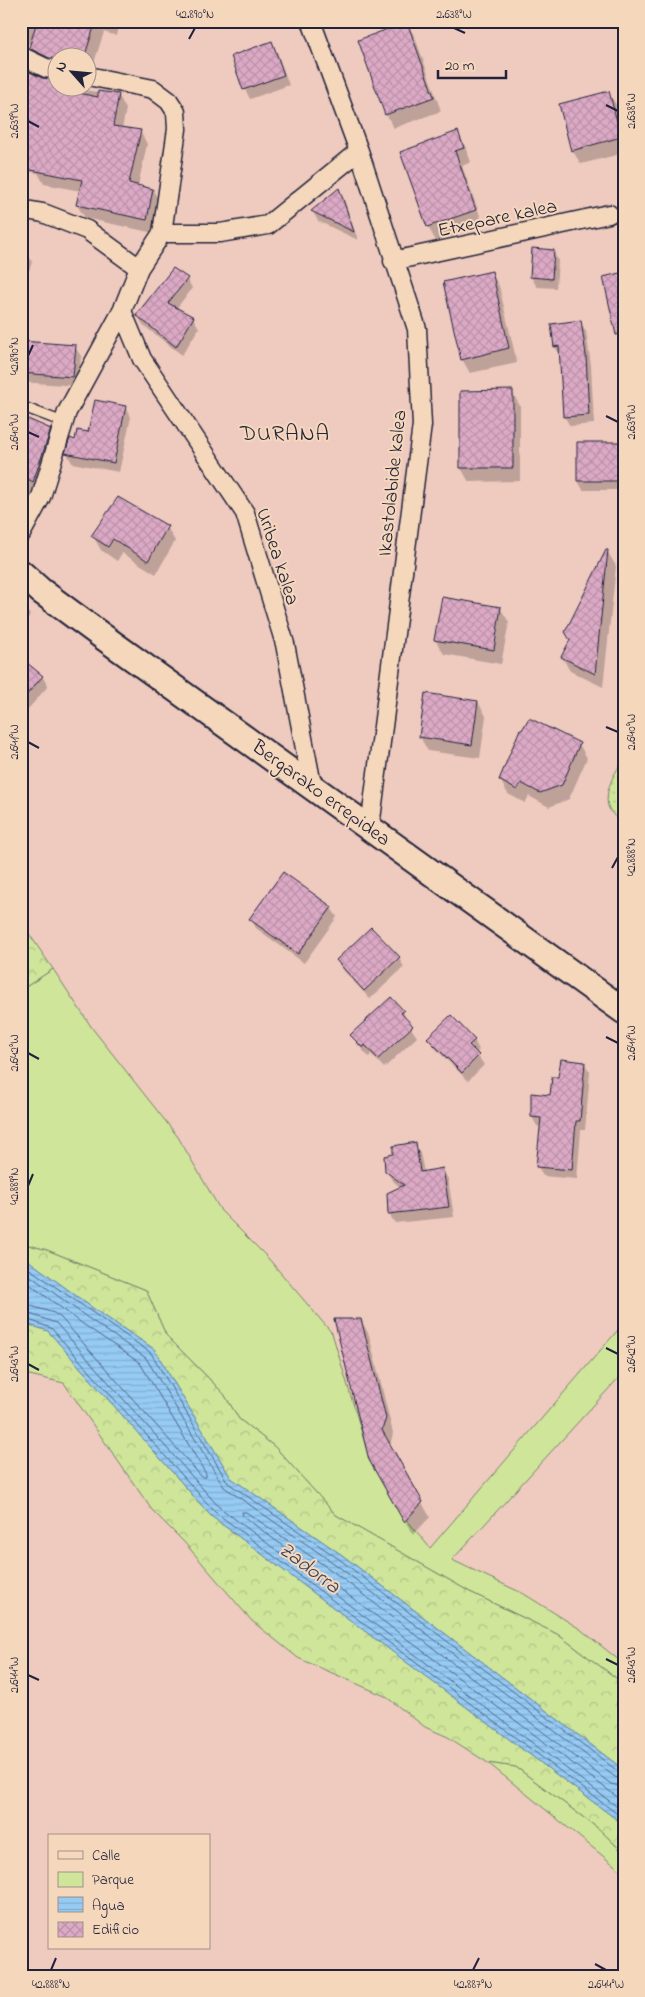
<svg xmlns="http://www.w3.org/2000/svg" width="645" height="1997" font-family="'Indie Flower',sans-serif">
  <defs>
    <pattern id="forest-crowns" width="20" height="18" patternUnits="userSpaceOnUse" patternTransform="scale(1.25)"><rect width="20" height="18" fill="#cee59a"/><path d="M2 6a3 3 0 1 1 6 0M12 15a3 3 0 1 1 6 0" fill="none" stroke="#b1c486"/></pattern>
    <pattern id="park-dots" width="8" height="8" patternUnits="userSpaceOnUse" patternTransform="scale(1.25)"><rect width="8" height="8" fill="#cee59a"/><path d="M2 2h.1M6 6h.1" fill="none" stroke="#b1c486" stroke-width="1.8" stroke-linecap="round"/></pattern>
    <pattern id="water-rules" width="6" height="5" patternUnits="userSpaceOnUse" patternTransform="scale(1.25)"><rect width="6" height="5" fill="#96cbf4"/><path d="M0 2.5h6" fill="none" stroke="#81aed2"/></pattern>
    <pattern id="building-cross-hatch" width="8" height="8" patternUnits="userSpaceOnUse" patternTransform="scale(1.25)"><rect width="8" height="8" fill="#dca9c5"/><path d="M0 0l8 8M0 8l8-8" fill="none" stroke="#bc91aa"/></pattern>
  </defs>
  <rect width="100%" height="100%" fill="#eecabf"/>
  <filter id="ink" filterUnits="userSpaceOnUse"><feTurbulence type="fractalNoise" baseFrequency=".02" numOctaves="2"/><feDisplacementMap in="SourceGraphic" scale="10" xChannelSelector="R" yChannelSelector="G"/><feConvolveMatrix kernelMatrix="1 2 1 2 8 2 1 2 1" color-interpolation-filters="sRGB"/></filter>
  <g filter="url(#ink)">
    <!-- green -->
    <path fill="#cee59a" stroke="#78846a" d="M53,969L92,1028L178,1137L221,1211L267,1257L332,1333L370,1460L402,1514L430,1548L624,1323V1372L452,1560L524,1594L580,1629L624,1664V1684L557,1634L470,1592L336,1515L275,1447L239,1419L224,1394L166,1335L146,1290L47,1250L21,1243V990Z
      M488,1763L516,1767L599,1829L624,1853V1873Z"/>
    <!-- forest -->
    <path fill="url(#forest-crowns)" stroke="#78846a" d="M21,922L53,969L21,990Z
      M21,1243L47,1250L146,1290L166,1335L224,1394L239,1419L275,1447L336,1515L470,1592L557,1634L624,1684V1770L342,1555L231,1478L154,1349L94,1309L25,1258H21Z
      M21,1322L48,1331L211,1516L624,1825V1853L599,1829L516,1767L488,1763L448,1737L425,1727L385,1696L298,1658L252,1621L184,1542L152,1510L64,1383L21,1373Z"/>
    <!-- park -->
    <path fill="url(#park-dots)" stroke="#78846a" d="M624,760V824C618,821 610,812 608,806C604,791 615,771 624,760Z"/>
    <!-- water -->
    <path fill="url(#water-rules)" stroke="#6887aa" d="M21,1258H25L94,1309L154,1349L231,1478L342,1555L624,1770V1825L211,1516L48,1331L21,1322Z"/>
    <!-- shadow -->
    <path fill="#0003" d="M21,21H120L117,36L104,32L88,81V58H58V70L38,61L30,48L31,44L21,43Z
      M407,23L415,37L441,111L394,128L386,114Z
      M271,42L277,52L289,85L250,99L245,89Z
      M23,70L58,88H85V90L119,96L126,109L122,129L140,131L147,144L138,186L153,190L160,203L154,233L85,218L77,205L81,191L44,184L38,173L21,170V75Z
      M608,92L617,106L624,134V153L581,164L572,150Z
      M457,132L465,146L471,162L462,166L483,224L436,241L428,227L401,152Z
      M339,190L344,199L358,240L318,221L313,212Z
      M21,246L24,247L32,262L21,293Z
      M533,250L553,251L558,261L556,288L537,287L531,277Z
      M491,272L499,286L517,363L470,373L462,359Z
      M187,279L192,288L176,309L193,318L199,328L182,355L143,325L138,315Z
      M580,322L586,331L591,366L594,424L570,426L564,416L561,356L555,347Z
      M21,342L75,347L81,356L78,386L21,382Z
      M512,392L520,406V481L469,482L461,468Z
      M125,407L131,417L119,472L72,463L67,453L76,442Z
      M21,418L50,430L55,440L36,489L21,515Z
      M620,443L624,449V490H583L578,481Z
      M167,527L175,541L156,574L122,553L117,561L101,550L93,536Z
      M607,551L616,566L603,687L570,671L562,657L571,640Z
      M21,604L30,615L21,630Z
      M500,608L509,622L501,664L444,654L435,640Z
      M21,659L42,676L48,686L22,716Z
      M478,702L486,716L480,758L428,751L420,737Z
      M579,744L587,758L569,799L549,807L529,796L525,803L508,794L500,780Z
      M331,908L337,917L304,963L256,928L251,919Z
      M399,958L404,967L370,999L343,970L337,960Z
      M403,1011L407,1022L417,1037L384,1068L371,1054L369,1057L357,1044L352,1035Z
      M429,1038L474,1040L479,1050L476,1053L484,1065L468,1081L434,1047Z
      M584,1063L590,1072L585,1130H581L577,1179L543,1176L538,1167L541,1127L537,1126L532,1117L551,1096L559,1078Z
      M415,1144L420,1153L424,1172L443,1170L448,1179L454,1217L395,1223L389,1214L401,1188L392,1180L386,1170L394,1155Z
      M361,1320L369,1335L393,1433L390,1446L430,1517L413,1535L370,1460Z"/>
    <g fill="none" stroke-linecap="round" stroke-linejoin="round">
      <!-- shore -->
      <path stroke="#506685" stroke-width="1" d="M21,1263L151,1353L228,1483L339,1559L619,1772L624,1773
        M21,1269L88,1318L146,1358L224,1487L335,1564L615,1777L624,1780
        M21,1278L83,1324L140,1363L206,1474V1477H202L61,1318L54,1313L21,1303
        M21,1311L56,1323L219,1507L624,1812
        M21,1317L51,1328L215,1512L624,1819
        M624,1787L611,1784L331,1570L246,1512H242L243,1516L624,1802"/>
    </g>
    <!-- building -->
    <path fill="url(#building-cross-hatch)" stroke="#22223b" d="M37,21H96L84,58H58V59L49,58L29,48Z
      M407,22L434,97L385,115L358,40Z
      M272,41L284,75L243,90L231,56Z
      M22,68L42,78L58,80V89L98,97V91L119,94L113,126L141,130L129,183L153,189L147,220L76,205L82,180L21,168Z
      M609,91L621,137L571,151L559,104Z
      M458,131L464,148L455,151L476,210L427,227L400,152Z
      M339,188L354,232L311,211Z
      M532,248L554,250L552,279L530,277Z
      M173,268L188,278L168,303L194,317L176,347L136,315Z
      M492,271L509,348L461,360L443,282Z
      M624,272V334L616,335L603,277Z
      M581,320L586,355L589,415L563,417L559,346L554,347L551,324Z
      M21,341L76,345L73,377L21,373Z
      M513,390V468H460V391Z
      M95,400L126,406L114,463L65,453L70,438L75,440L77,430L88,432Z
      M21,416L51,429L33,482L21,475Z
      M577,442H621V481H577Z
      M118,497L168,526L148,561L113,539L108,547L91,536Z
      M606,550H608L595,674L561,657L570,640L565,632Z
      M442,597L501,607L494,650L434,640Z
      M21,658L43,676L21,701Z
      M425,693L478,701L472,745L419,737Z
      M529,718L580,743L562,785L540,793L521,783L517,790L499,780L520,729L522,730Z
      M283,872L332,907L298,954L249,919Z
      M371,927L400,957L364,991L336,960Z
      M391,997L404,1011L401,1013L413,1026L378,1059L365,1045L363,1048L350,1035Z
      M451,1015L475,1040L469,1045L479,1055L462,1073L427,1038Z
      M561,1059L585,1062L580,1121H576L572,1170L536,1167L541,1118L531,1117V1093L550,1095L552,1077H558Z
      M416,1142L420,1172L443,1168L449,1207L388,1214L387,1193L404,1185L385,1171L384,1156L393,1154V1146Z
      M334,1319H361L386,1418L382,1430L423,1502L404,1522L369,1460Z"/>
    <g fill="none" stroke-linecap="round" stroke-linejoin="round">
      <defs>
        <path id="lane" d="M21,406L63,422"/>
        <path id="street" d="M311,21L359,151L417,329L422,425L370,827
          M21,56L46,68L58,70
          M21,209L43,213L87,230L139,268
          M162,233H220L268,225L359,151
          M393,261L609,214
          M122,311L142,359L245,513L285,644L312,785
          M21,534L41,497L67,412L122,311L139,268L162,233L177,129L176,112L169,101L153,89L88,76"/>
        <path id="secondary" d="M21,573L41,591L102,636L624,1011"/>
      </defs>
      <!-- lane casing -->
      <use href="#lane" stroke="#22223b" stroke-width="12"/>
      <!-- street casing -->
      <use href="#street" stroke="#22223b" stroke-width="21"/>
      <!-- secondary casing -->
      <use href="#secondary" stroke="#22223b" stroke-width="29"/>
      <!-- lane -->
      <use href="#lane" stroke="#f5d8bc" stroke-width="9"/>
      <!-- street -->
      <use href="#street" stroke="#f5d8bc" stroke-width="18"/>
      <!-- secondary -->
      <use href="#secondary" stroke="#f5d8bc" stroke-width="25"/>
    </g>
  </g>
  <!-- ticks -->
  <path fill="none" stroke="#22223b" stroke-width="2" d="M454,28L465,33M189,39L195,28M606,105L618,111M28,121L39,127M28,356L33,345M606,416L618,422M28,432L39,437M606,727L618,732M28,742L39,748M612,868L618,857M606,1037L618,1043M28,1053L39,1059M28,1186L33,1174M606,1348L618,1354M28,1364L39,1370M606,1659L618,1665M28,1675L39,1680M595,1964L606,1970M51,1970L56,1958M473,1970L479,1958"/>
  <g text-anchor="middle" stroke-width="4" stroke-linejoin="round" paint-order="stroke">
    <!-- street labels -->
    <g font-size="20" fill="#22223b" stroke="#f5d8bc">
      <text transform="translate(497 217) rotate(-12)" y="7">Etxepare kalea</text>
      <text transform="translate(391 483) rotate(-84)" y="7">Ikastolabide kalea</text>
      <text transform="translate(279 556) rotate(72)" y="7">Uribea kalea</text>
      <text transform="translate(322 792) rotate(36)" y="7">Bergarako errepidea</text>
    </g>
    <!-- water labels -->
    <g font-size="21" font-style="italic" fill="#394460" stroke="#f5d8bc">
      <text transform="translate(310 1567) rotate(37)" y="7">Zadorra</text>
    </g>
    <!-- quarter labels -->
    <g font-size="22" letter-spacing="1" fill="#22223b" stroke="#f5d8bc">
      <text x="285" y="440">DURANA</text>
    </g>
  </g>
  <!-- margin -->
  <rect width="645" height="1997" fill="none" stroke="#f5d8bc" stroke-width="55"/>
  <!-- legend -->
  <rect x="48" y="1834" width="162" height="115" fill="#f5d8bc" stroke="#a18f88"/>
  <rect x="58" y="1851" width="25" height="8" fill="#f5d8bc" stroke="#a18f88"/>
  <text x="92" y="1860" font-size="15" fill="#22223b">Calle</text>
  <rect x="58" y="1872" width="25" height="15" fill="#cee59a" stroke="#a18f88"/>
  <text x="92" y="1884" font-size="15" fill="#22223b">Parque</text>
  <rect x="58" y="1897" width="25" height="15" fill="url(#water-rules)" stroke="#a18f88"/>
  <text x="92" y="1910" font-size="15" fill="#22223b">Agua</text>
  <rect x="58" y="1922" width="25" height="15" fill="url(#building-cross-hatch)" stroke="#a18f88"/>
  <text x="92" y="1934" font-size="15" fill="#22223b">Edificio</text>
  <!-- north arrow -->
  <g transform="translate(72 72) rotate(297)"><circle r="24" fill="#f5d8bc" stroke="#a18f88"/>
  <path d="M0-4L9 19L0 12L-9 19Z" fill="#22223b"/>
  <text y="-8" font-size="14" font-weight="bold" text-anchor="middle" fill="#22223b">N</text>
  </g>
  <!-- scale -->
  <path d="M438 70v8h68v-8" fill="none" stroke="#22223b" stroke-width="2.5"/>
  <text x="445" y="70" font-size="15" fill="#22223b" stroke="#f5d8bc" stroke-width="4" paint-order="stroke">20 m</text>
  <rect x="28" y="28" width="590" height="1942" fill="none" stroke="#22223b" stroke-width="2"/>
  <g font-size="12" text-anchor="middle" fill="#22223b">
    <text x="195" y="18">42.890°N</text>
    <text x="454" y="18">2.638°W</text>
    <text transform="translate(631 111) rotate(-90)" y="4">2.638°W</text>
    <text transform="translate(14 121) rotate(-90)" y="4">2.639°W</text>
    <text transform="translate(14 356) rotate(-90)" y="4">42.890°N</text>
    <text transform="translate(631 422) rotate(-90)" y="4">2.639°W</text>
    <text transform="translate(14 432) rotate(-90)" y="4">2.640°W</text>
    <text transform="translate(631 732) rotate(-90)" y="4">2.640°W</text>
    <text transform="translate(14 742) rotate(-90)" y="4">2.641°W</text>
    <text transform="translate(631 857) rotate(-90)" y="4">42.888°N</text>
    <text transform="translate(631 1043) rotate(-90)" y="4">2.641°W</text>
    <text transform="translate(14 1053) rotate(-90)" y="4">2.642°W</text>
    <text transform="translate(14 1186) rotate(-90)" y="4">42.889°N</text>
    <text transform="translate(631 1354) rotate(-90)" y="4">2.642°W</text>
    <text transform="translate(14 1364) rotate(-90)" y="4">2.643°W</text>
    <text transform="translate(631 1665) rotate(-90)" y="4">2.643°W</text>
    <text transform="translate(14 1675) rotate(-90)" y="4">2.644°W</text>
    <text x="51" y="1988">42.888°N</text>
    <text x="473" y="1988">42.887°N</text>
    <text x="606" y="1988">2.644°W</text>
  </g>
</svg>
